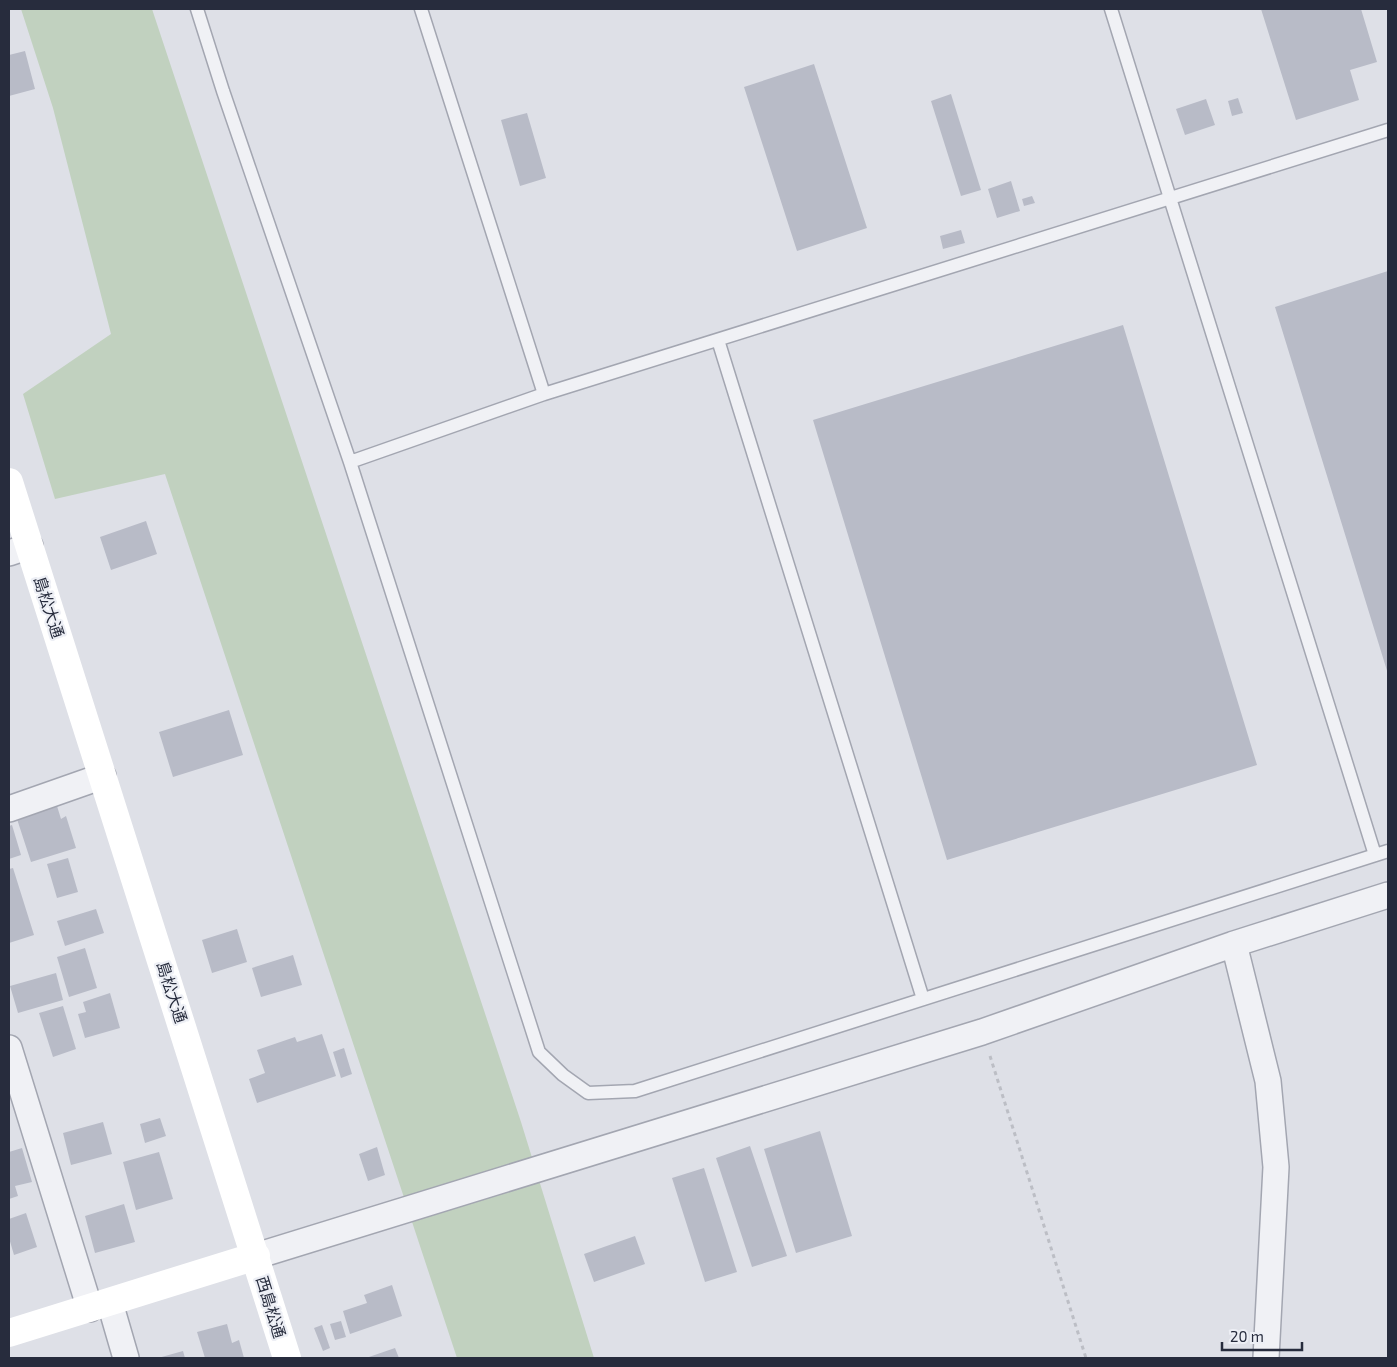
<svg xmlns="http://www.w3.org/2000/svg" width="1397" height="1367" font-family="'Exo 2','Noto Sans JP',sans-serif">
  <rect width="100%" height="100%" fill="#dee0e7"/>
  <!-- green -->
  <path fill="#c1d1bf" d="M21,9H152L521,1122L594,1358H457L165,474L55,499L23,394L111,334L53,108Z"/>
  <!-- building -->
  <path fill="#b8bbc7" d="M1261,9H1361L1377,62L1350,70L1359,100L1296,120Z
    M25,51L35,89L9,96V55Z
    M814,64L867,228L797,251L744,87Z
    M951,94L981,190L961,196L931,101Z
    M1238,98L1243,113L1232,116L1228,101Z
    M1206,99L1215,125L1185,135L1176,109Z
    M527,113L546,178L520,186L501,120Z
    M1011,181L1020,211L997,218L988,189Z
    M1032,196L1035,203L1024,206L1022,199Z
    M961,230L965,243L943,249L940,236Z
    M1388,271V674L1275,307Z
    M1123,325L1257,765L947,860L813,420Z
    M146,521L157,554L111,570L100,537Z
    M229,710L243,755L173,777L159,732Z
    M57,806L61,819L66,816L76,848L31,862L17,819Z
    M12,825L21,855L9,859V826Z
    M68,858L78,892L57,898L47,864Z
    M13,868L34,935L9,943V869Z
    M96,909L104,933L65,946L57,921Z
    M237,929L247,962L212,973L202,940Z
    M85,948L97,988L69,997L57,957Z
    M293,955L302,985L261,997L252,968Z
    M56,973L63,1000L18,1013L10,986Z
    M110,993L120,1028L85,1038L78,1014L86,1012L83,1002Z
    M63,1006L76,1049L53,1057L39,1013Z
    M322,1034L336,1076L257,1103L249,1079L265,1073L257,1050L295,1037L297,1042Z
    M344,1048L352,1074L341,1078L333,1052Z
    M160,1118L166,1136L145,1143L140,1124Z
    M103,1122L112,1154L71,1165L63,1133Z
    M820,1131L852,1236L796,1253L764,1149Z
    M750,1146L787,1256L752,1267L716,1158Z
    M377,1147L385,1175L368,1181L359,1154Z
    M22,1148L32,1182L15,1186L18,1196L9,1199V1152Z
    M159,1152L173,1199L136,1210L123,1162Z
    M704,1168L737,1272L705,1282L672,1178Z
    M124,1204L135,1242L95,1253L85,1216Z
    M26,1213L37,1247L14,1255L9,1238V1219Z
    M635,1236L645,1264L594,1282L584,1254Z
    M392,1285L402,1316L350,1334L343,1311L367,1303L364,1295Z
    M341,1321L346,1337L335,1340L330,1324Z
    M227,1324L232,1343L239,1340L244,1358H205L197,1332Z
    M322,1325L330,1348L323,1351L314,1328Z
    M395,1348L399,1358H366Z
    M183,1351L185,1358H158Z"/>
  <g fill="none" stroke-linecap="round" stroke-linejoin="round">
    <defs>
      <path id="lane" d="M197,9L223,91L350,462L539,1052L563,1075L588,1093L635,1091L1388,851
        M421,9L544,394
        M1111,9L1375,855
        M718,340L923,999
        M350,462L544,394L1388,130"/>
      <path id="street" d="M9,553L30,546
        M9,809L103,776
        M1234,944L1268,1081L1276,1167L1266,1358
        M9,1048L90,1309
        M256,1256L982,1032L1234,944L1388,895
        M110,1303L126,1358"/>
    </defs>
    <!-- lane casing -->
    <use href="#lane" stroke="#a3a6b1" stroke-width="15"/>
    <!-- street casing -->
    <use href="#street" stroke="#a3a6b1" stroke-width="28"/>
    <!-- path -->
    <path stroke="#bcbec5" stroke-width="3" stroke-dasharray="4 4" stroke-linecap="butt" d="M990,1056L1086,1358"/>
    <!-- lane -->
    <use href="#lane" stroke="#f0f1f5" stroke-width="12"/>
    <!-- street -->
    <use href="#street" stroke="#f0f1f5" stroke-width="25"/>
    <!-- secondary -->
    <path stroke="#fff" stroke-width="28" d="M9,482L287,1358
      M9,1333L256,1256"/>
  </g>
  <g text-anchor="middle" stroke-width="4.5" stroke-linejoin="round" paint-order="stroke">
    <!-- street labels -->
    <g font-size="16" fill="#272c3d" stroke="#edeff5">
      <text transform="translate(49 607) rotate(72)" y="6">島松大通</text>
      <text transform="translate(172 992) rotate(72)" y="6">島松大通</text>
      <text transform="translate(271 1307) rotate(73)" y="6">西島松通</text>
    </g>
  </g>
  <!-- border -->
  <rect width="1397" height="1367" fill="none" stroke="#272c3d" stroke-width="20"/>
  <!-- scale -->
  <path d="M1222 1342v8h80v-8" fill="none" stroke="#272c3d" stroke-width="2.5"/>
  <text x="1230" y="1342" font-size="15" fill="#272c3d" stroke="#edeff5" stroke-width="4" paint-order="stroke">20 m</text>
</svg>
